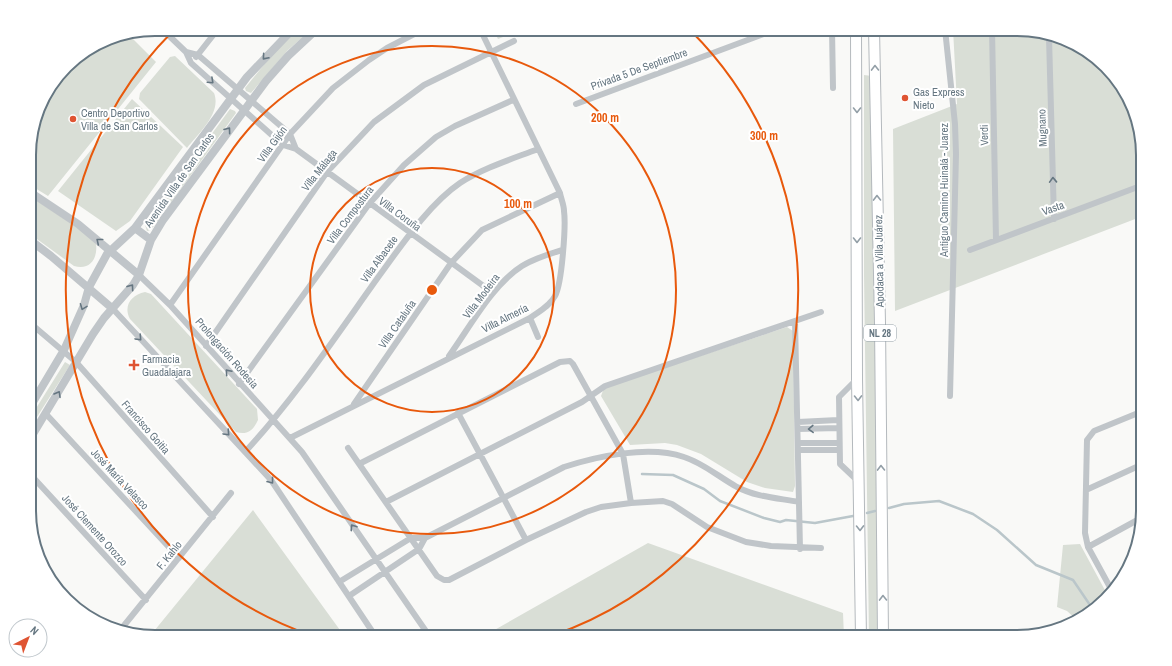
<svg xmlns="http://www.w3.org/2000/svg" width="1172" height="666" font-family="'Archivo Narrow',sans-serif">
  <rect width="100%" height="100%" fill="#f9f9f7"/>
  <!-- green -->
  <path fill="#d9ded6" d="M298,29H312L288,50L251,93L246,91L245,88L276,50Z
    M493,29H523L498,39Z
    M953,29H1017L1080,46L1122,85L1143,146V216L895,311L893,129L957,104Z
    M128,34L156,62L48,196L30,185V139L42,99L72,60L107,38Z
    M175,56L214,93C222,113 198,134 187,148L139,99L140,93L170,57Z
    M864,75L872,76L879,637H869L864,275Z
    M132,99L183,147L130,221L116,231L58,191Z
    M230,109L235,111L236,113L151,230L147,231L145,225Z
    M30,196L91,237L96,244C98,258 90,271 74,266L30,234Z
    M145,292L151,294L257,409L258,420C253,431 247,435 236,432L130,319C123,306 131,295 145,292Z
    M787,327L793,331L795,486L793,492L765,488L747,482L701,454L677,445L665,443L630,445L601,396L604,388Z
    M65,362L70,365L30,428V418Z
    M253,510L345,637L150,636Z
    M648,543L843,613L844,637H482Z
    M1080,544L1107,594L1078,621L1067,611L1057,607L1063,545Z"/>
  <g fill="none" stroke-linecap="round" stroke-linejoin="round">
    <!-- stream -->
    <path stroke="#bac6ca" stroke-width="2.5" d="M642,474L673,475L704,489L720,501L764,518L780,522L786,520L815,523L853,516
      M889,508L904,504L939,501L973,514L997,530L1036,565L1073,580L1092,608
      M867,513L875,511"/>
    <defs>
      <path id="primary" d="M856,29L857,379L861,637
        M874,29L880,323L883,637"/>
    </defs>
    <!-- primary casing -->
    <use href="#primary" stroke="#b4b9bd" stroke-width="12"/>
    <!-- minor -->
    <path stroke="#c0c5c9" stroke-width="6" d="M162,29L186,52L191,63L283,145L296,149L493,293
      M832,29L833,88
      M945,29L955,124L956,154L950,396
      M992,29L996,240
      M1049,37L1054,219
      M186,52L198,55L290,134L296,149
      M196,57L218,29
      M576,104L777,29
      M970,250L1143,185
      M139,275L170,305L302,452L430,637
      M170,305L290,134L333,88L369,60L387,48L424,29
      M113,309L271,480L376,637
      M530,318L538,337
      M795,321L800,549
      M30,323L76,362L213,517
      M206,346L327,172L374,122L424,85L514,41
      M449,356C470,327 492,285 522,266C535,258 549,254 562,250
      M857,379L839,397L840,464L859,482
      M239,384L369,204L404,165L436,137L455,126L513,100
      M354,404L451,263L482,230L560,193
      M458,413L526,540
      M46,414L179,558
      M798,422L838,420
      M798,429L838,428
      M290,438L530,318C538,312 550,306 555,296C562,284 566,225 564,211C564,205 561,199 560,193L480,29
      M798,443H838
      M348,448L437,576L444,580H449L526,540L586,512L601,507L631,503L663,501L672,504L707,527L746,542L771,546L821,548
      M798,450H839
      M245,452C295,398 336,336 379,276C401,246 429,204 460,183C483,168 512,159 538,149
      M359,464L560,362L570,361L573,364L623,454L631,503
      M30,474L146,600
      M1086,490L1143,464
      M386,502L582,402L605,386L821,312
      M1088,547L1143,517
      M48,575L73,603
      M339,582L411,538H425L564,467C598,456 649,445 684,457C703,463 719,477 737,487C756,497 778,498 799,502
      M1111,589L1088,547L1085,533L1087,440L1094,431L1143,411
      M349,596L419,549L425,538
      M122,628L231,493"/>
    <!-- tertiary -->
    <path stroke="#c0c5c9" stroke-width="8" d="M30,192L78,224L139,275
      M135,228L151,240
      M30,240L51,256L113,309
      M30,407L64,350L84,305L89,287L107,254L135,228L247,77L293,29
      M30,439L93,334L104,318L133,285L139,275L151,240L163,220L266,81L288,56L317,29"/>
    <!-- primary -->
    <use href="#primary" stroke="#fff" stroke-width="10"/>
  </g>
  <!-- one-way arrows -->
  <defs><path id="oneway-chevron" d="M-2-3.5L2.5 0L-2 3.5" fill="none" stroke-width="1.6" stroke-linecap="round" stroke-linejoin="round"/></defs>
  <g stroke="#657681">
    <use href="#oneway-chevron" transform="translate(265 57) rotate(131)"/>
    <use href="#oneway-chevron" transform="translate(211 81) rotate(43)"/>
    <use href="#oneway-chevron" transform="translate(228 130) rotate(-54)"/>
    <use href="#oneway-chevron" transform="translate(1053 180) rotate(-92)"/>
    <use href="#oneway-chevron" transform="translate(99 241) rotate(-141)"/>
    <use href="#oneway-chevron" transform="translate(131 287) rotate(-54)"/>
    <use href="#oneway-chevron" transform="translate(83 307) rotate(111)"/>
    <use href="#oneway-chevron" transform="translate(139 338) rotate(47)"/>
    <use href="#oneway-chevron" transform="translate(228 372) rotate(-131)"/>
    <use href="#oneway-chevron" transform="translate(58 394) rotate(-60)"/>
    <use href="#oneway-chevron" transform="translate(811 429) rotate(178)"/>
    <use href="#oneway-chevron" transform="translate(227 433) rotate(47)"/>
    <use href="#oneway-chevron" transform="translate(271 481) rotate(52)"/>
    <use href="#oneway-chevron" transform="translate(353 527) rotate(-124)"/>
  </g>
  <g stroke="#939fa7">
    <use href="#oneway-chevron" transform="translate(875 68) rotate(-91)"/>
    <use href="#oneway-chevron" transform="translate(857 110) rotate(90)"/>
    <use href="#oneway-chevron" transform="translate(877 198) rotate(-91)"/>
    <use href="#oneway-chevron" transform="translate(857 240) rotate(90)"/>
    <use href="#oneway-chevron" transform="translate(858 398) rotate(89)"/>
    <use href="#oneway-chevron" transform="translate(881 468) rotate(-91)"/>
    <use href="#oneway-chevron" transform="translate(860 528) rotate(89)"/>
    <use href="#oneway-chevron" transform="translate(883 598) rotate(-91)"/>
  </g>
  <!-- distance rings -->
  <g fill="none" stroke="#e8590c" stroke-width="2">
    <circle cx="432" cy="290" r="122"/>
    <circle cx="432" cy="290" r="244"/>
    <path d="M313 636A366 366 0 0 1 173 31M691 31A366 366 0 0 1 551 636"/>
  </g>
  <!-- markers -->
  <g fill="#df5432" stroke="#fff" stroke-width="1.5">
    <circle cx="905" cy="98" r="4"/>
    <circle cx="73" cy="119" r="4"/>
    <path d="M132 359h4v4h4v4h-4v4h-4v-4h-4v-4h4z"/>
  </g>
  <g text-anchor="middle" stroke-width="4" stroke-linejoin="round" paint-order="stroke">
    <!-- shield labels -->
    <rect fill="#fff" stroke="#939fa7" stroke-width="1" x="864" y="325" width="32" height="16" rx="3"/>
    <g font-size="10" font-weight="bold" fill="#657681">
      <text x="880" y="337">NL 28</text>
    </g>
    <!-- street labels -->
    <g font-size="11" fill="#657681" stroke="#fff">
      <text transform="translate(639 69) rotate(-20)" y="4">Privada 5 De Septiembre</text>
      <text transform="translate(1042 128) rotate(-92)" y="4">Mugnano</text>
      <text transform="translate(984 135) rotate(-91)" y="4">Verdi</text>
      <text transform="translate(272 144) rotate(-54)" y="4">Villa Gijón</text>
      <text transform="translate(319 170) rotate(-52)" y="4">Villa Málaga</text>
      <text transform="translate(179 180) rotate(-55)" y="4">Avenida Villa de San Carlos</text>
      <text transform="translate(944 190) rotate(-90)" y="4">Antiguo Camino Huinalá - Juarez</text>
      <text transform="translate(1053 208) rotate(-20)" y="4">Vasta</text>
      <text transform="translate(400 214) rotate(36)" y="4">Villa Coruña</text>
      <text transform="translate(350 215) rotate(-53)" y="4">Villa Compostura</text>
      <text transform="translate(379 259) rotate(-54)" y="4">Villa Albacete</text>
      <text transform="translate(879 261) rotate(-91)" y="4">Apodaca a Villa Juárez</text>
      <text transform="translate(481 296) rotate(-53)" y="4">Villa Modeira</text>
      <text transform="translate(505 318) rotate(-27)" y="4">Villa Almería</text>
      <text transform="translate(397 324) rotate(-55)" y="4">Villa Cataluña</text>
      <text transform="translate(227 353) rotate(49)" y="4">Prolongación Rodesia</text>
      <text transform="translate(146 427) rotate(49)" y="4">Francisco Goitia</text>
      <text transform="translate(120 479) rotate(47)" y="4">José María Velasco</text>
      <text transform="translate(95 530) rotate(48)" y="4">José Clemente Orozco</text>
      <text transform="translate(169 555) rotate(-51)" y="4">F. Kahlo</text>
    </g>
    <!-- poi labels -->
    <g font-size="11" fill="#657681" stroke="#fff" text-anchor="start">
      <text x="913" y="96">Gas Express<tspan x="913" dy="13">Nieto</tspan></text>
      <text x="81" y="117">Centro Deportivo<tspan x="81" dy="13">Villa de San Carlos</tspan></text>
      <text x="142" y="363">Farmacia<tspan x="142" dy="13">Guadalajara</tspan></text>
    </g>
  </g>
  <!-- crop -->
  <path d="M0 0H1172V666H0ZM155 36H1017A119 119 0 0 1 1136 155V511A119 119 0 0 1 1017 630H155A119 119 0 0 1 36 511V155A119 119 0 0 1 155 36Z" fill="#fff" fill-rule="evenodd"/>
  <path fill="none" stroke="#657681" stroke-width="2" d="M155 36H1017A119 119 0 0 1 1136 155V511A119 119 0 0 1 1017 630H155A119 119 0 0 1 36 511V155A119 119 0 0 1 155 36Z"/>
  <circle cx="432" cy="290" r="6" fill="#e8590c" stroke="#fff" stroke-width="2"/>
  <g font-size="12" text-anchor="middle" font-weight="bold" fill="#e8590c" stroke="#fff" stroke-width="4" stroke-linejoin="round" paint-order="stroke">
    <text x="605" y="122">200 m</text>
    <text x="764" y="140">300 m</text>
    <text x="518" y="208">100 m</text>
  </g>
  <!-- north arrow -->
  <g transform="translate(28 638) rotate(42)"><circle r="19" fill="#ffffff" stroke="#c1c8cd"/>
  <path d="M0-3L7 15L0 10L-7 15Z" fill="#df5432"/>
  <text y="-6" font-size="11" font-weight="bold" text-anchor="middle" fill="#657681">N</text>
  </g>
</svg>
